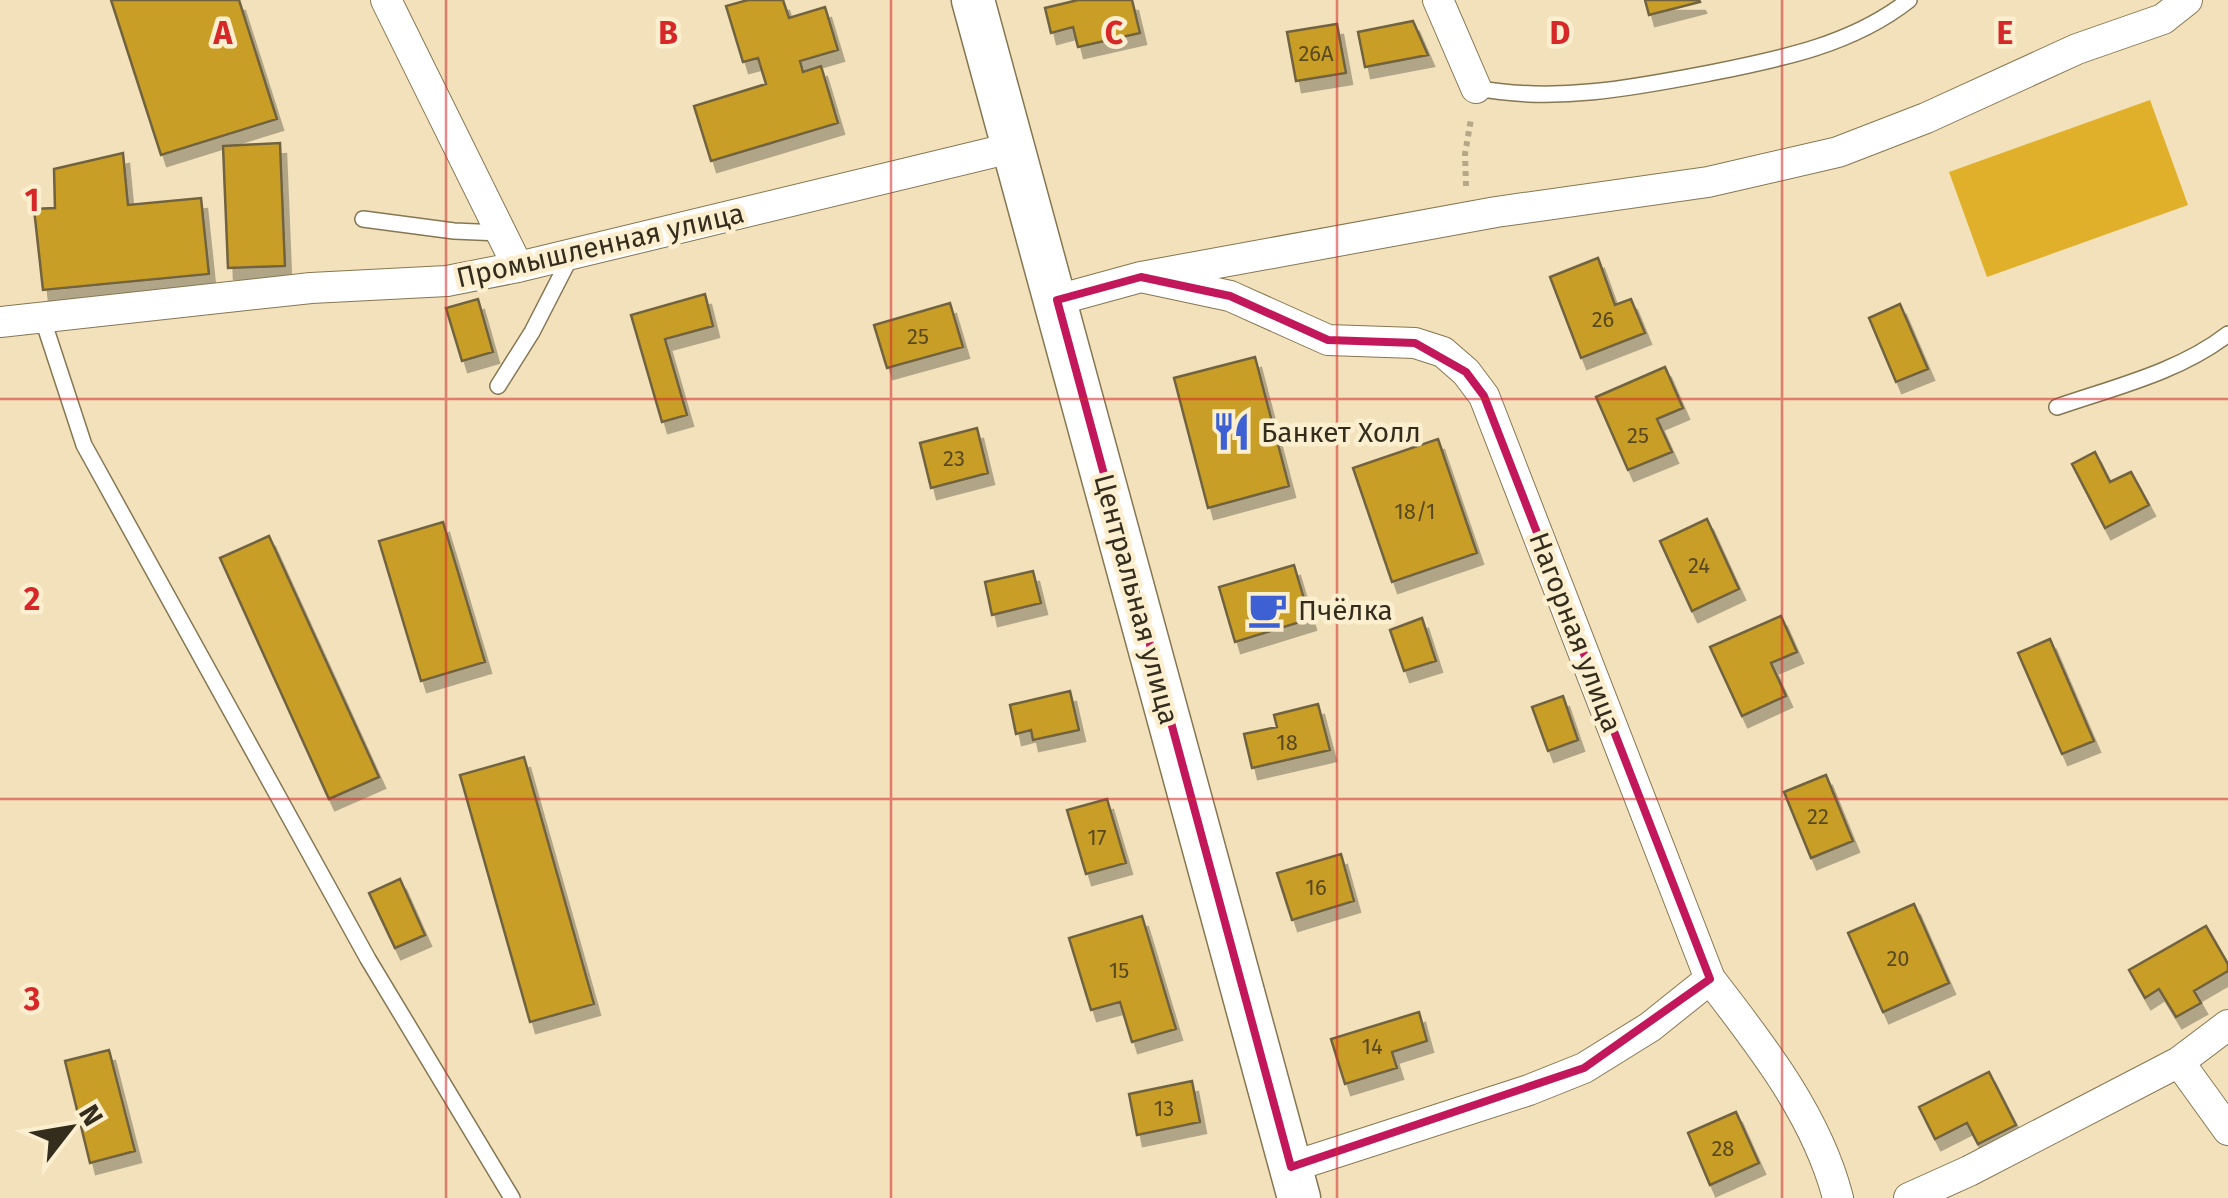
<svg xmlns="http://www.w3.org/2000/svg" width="2228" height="1198" font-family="'Fira Sans',sans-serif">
  <defs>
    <filter id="shadow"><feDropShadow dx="6" dy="11" stdDeviation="0" flood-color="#0004"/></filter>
  </defs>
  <rect width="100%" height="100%" fill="#f2e1ba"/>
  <!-- green -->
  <path fill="#e0b02b" d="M2150,100L2188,205L1987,277L1949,172Z"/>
  <!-- building -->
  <path fill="#c99e28" stroke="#71623f" stroke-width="2.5" filter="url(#shadow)" d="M111,0H239L277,119L161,155Z
    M748,0H783L789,18L825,7L838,50L800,61L803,72L821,66L838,123L711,161L694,106L766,84L758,58L743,62L726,6Z
    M1078,0H1132L1140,33L1078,47L1073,27L1051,33L1045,8Z
    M1645,0H1699L1700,2L1649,15Z
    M1413,21L1428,55L1365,67L1358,32Z
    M1337,24L1346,73L1296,81L1287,32Z
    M280,143L285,266L228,268L223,146Z
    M123,153L128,205L201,198L209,274L43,290L34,209L55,208L54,169Z
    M1598,258L1615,305L1631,299L1645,333L1581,358L1550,277Z
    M705,294L713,326L665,339L687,415L662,422L631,315Z
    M478,299L493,352L462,361L446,308Z
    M950,303L963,347L887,368L874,325Z
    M1900,304L1928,369L1896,382L1869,318Z
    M1255,357L1289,486L1208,508L1174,378Z
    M1665,367L1683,408L1657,419L1672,452L1628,470L1596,397Z
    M977,428L988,473L931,488L920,443Z
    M1438,439L1477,553L1392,582L1353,468Z
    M2095,452L2110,482L2131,472L2149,505L2105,528L2072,464Z
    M1707,519L1739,589L1692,611L1660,541Z
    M443,522L485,662L421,681L379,541Z
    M269,536L379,777L329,799L220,558Z
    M1294,565L1310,619L1235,642L1219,587Z
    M1033,571L1041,603L992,615L985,582Z
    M1781,616L1797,652L1771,663L1786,696L1742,716L1710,647Z
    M1422,618L1436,661L1404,671L1390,630Z
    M2050,639L2094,741L2062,754L2018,653Z
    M1070,691L1079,730L1033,740L1031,730L1016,734L1010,705Z
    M1563,696L1578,740L1548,751L1532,707Z
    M1318,704L1330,750L1252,768L1244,734L1277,727L1274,715Z
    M524,757L594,1004L530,1022L460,775Z
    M1826,775L1853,841L1811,858L1784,792Z
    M1107,799L1126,863L1086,874L1067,810Z
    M1341,854L1354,901L1292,920L1277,873Z
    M400,879L425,935L395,948L369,893Z
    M1914,904L1949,983L1883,1012L1848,933Z
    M1142,916L1176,1029L1132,1042L1120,1002L1091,1010L1069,938Z
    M2206,926L2228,964V971L2194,991L2201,1003L2176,1017L2159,989L2145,998L2129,970Z
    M1419,1012L1427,1041L1392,1052L1397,1068L1345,1084L1331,1039Z
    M109,1050L135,1151L90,1163L65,1061Z
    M1989,1072L2016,1125L1978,1144L1967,1123L1935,1139L1919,1107Z
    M1192,1081L1200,1122L1137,1135L1129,1094Z
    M1736,1112L1759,1163L1710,1185L1688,1133Z"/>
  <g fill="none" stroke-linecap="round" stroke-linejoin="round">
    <defs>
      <path id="lane" d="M1476,88C1555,103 1632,88 1710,73C1780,59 1852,45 1909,0
        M363,219L454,231L500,233
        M42,317L84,445L368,959L512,1198
        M498,386L532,332L572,254
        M2057,407C2115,387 2179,372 2228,334"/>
      <path id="street" d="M386,0L518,267
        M1438,0L1476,88
        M1141,277L1230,296L1328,340L1415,343L1443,352L1466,372L1484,396L1710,979C1761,1045 1817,1116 1838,1198
        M1057,300L1141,277L1496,212L1708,182L1838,152L1926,118L2077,49L2163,19L2187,0
        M0,322L311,288L447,281L518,267L1015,147
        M2179,1062L2228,1130
        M1291,1167L1529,1090L1584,1068L1650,1027L1710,979
        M1909,1198L1969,1171L2179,1062L2228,1025"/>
      <path id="secondary" d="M973,0L1299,1198"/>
    </defs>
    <!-- lane casing -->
    <use href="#lane" stroke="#867753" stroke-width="18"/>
    <!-- street casing -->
    <use href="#street" stroke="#867753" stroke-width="32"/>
    <!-- secondary casing -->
    <use href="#secondary" stroke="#867753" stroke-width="45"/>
    <!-- path -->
    <path stroke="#b5a788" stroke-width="6" stroke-dasharray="5 5" stroke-linecap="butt" d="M1466,186L1465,154L1471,119"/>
    <!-- lane -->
    <use href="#lane" stroke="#fff" stroke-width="15"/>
    <!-- street -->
    <use href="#street" stroke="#fff" stroke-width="30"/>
    <!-- secondary -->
    <use href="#secondary" stroke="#fff" stroke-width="42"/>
  </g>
  <!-- marked area -->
  <path fill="none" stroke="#c2185b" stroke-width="8" stroke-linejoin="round" d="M1141,277L1230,296L1328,340L1415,343L1466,372L1484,396L1710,979L1584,1068L1291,1167L1057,300Z"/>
  <!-- grid -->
  <path fill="none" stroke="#d62828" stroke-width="2.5" stroke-opacity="0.55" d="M446,0V1198M891,0V1198M1337,0V1198M1782,0V1198M0,399H2228M0,799H2228"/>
  <!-- icons -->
  <defs>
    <symbol id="restaurant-bare" viewBox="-9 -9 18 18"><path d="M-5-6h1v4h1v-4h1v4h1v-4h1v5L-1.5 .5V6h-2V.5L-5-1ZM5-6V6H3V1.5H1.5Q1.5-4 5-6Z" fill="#3d61d3" stroke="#fcefcf" stroke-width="2.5" paint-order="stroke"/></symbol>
    <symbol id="cafe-bare" viewBox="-9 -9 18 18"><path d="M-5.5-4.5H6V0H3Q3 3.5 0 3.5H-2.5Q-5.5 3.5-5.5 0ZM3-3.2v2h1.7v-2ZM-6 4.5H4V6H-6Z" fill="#3d61d3" stroke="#fcefcf" stroke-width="2.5" paint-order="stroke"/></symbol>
  </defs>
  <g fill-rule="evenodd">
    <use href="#restaurant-bare" x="1204" y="404" width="55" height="55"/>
    <use href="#cafe-bare" x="1240" y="582" width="55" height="55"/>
  </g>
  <g text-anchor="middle" stroke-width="9" stroke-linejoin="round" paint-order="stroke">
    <!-- number labels -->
    <g font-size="22" fill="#594920">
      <text x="1316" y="61">26А</text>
      <text x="1603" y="327">26</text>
      <text x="918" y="344">25</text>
      <text x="1638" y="443">25</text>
      <text x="954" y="466">23</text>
      <text x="1415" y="519">18/1</text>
      <text x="1699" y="573">24</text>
      <text x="1287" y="750">18</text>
      <text x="1818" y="824">22</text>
      <text x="1097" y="845">17</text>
      <text x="1316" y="895">16</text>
      <text x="1898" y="966">20</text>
      <text x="1119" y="978">15</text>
      <text x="1372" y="1054">14</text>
      <text x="1164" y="1116">13</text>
      <text x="1723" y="1156">28</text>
    </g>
    <!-- street labels -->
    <g font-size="28" fill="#342d1e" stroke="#fcefcf">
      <text transform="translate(600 245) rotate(-13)" y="10">Промышленная улица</text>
      <text transform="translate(1137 599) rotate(75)" y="10">Центральная улица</text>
      <text transform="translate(1576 632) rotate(69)" y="10">Нагорная улица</text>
    </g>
    <!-- poi labels -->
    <g font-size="28" fill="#342d1e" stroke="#fcefcf" text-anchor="start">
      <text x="1261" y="442">Банкет Холл</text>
      <text x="1298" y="620">Пчёлка</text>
    </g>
  </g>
  <g font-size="32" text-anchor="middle" font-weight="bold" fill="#d62828" stroke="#fcefcf" stroke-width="9" stroke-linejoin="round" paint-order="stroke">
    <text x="223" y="44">A</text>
    <text x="668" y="44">B</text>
    <text x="1114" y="44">C</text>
    <text x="1560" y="44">D</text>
    <text x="2005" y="44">E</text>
    <text x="32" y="211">1</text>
    <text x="32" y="610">2</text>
    <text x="32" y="1010">3</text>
  </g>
  <!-- north arrow -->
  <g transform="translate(70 1128) rotate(59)" stroke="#fcefcf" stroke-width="8" paint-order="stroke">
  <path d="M0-8L18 38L0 25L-18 38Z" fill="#342d1e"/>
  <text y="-15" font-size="28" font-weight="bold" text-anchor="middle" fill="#342d1e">N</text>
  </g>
</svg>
